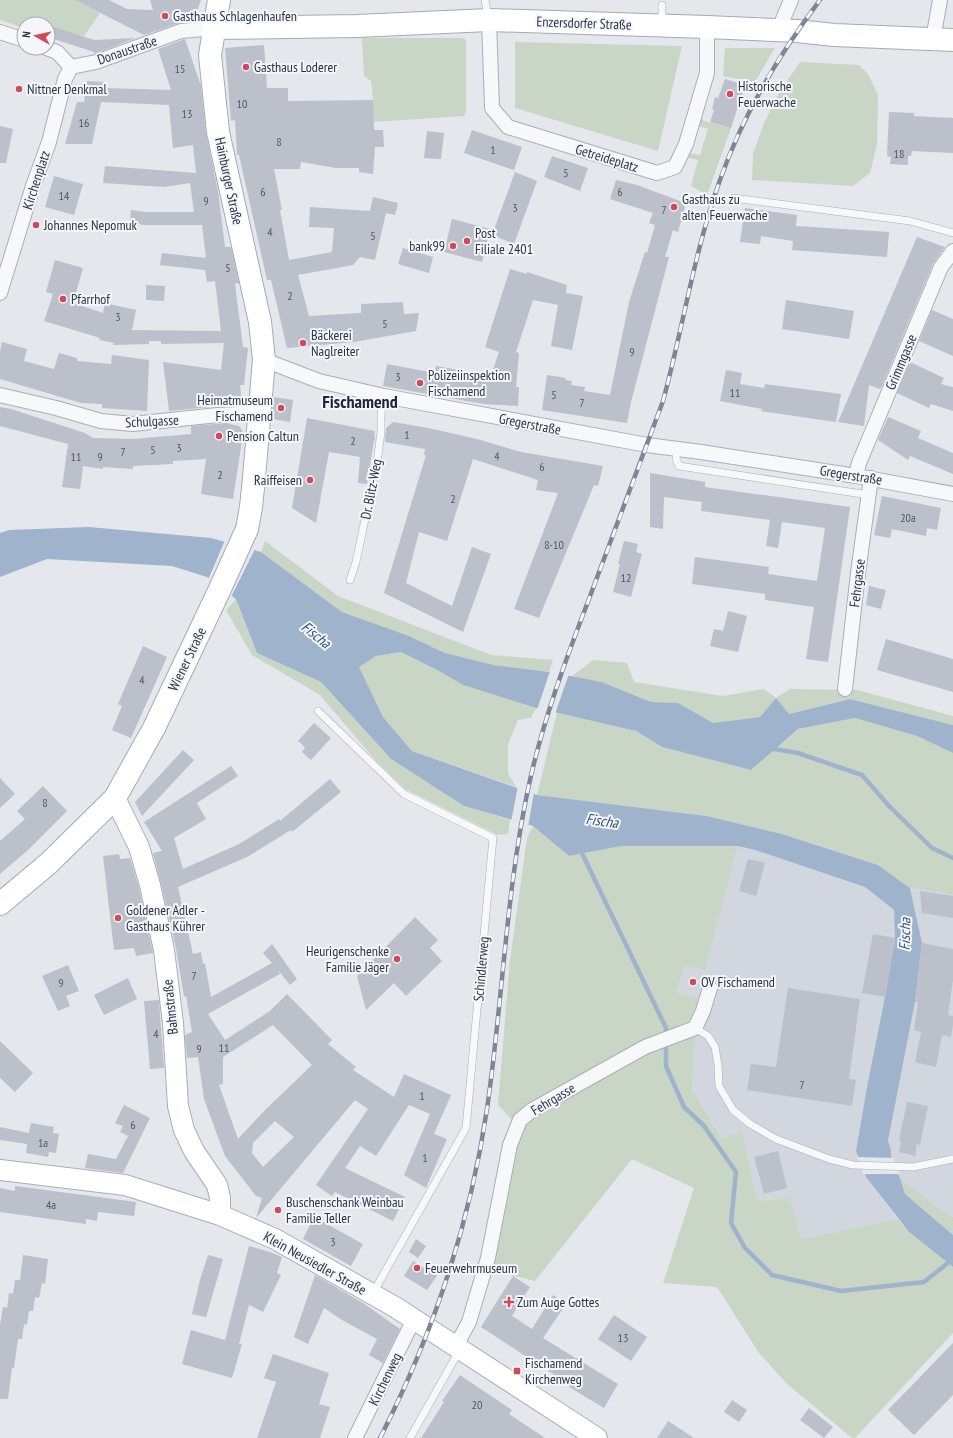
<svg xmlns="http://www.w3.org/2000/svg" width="953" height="1438" font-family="'PT Sans Narrow',sans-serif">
  <rect width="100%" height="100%" fill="#e4e7ec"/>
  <!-- built -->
  <path fill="#d2d6de" d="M738,846L755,850L865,887L894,910V919H917L910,888L953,895V1217L948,1215L900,1178L891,1158V1150L888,1141L915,1002L917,984L888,982L866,1177L898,1219L801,1239L790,1198L757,1201L742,1131L721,1139L692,1088L698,998L677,993L684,964L705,969Z"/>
  <!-- green -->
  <path fill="#c9d6c5" d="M0,0H75L100,13L84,36L48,31V24H24V28L0,20Z
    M362,38H463L466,40V112L464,116L372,122L373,100L371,81L364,76Z
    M515,42L682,46L658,151L515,108Z
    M725,48H775L755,82L723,76Z
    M800,62L859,65L868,74L878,95L877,145L870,173L853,186L752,180L753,154L764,123L780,91Z
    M697,119H702L704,121L731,128L707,195L691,186L698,160L689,158L687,155L689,153L700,155L708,129L698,126Z
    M265,541L338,596L491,655L553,660L549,672L494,665L445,653L409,636L342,612L261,552Z
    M236,599L257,653L321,682L391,759L464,806L510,820L508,834L498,835L407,790L377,762L320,695L252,655L226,610Z
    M401,652L439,671L463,685L536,708L531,718L518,720L508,744V773L516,787L412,751L383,717L358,667L376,656Z
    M593,660L627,663L634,682L723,696L764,689L776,698L790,689L857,690L953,716V725L850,699L789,714L712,723L678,703L651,702L602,682L571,677Z
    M557,713L636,731L662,747L751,770L798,729L855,718L917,736L953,753V895L910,888L878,865L782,834L707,816L537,795Z
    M533,826L569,856L621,846H738L705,970L684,965L677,993L698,998L692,1088L721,1139L742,1131L757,1201L790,1198L801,1239L898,1219L909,1232L953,1267V1333L855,1438H852L786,1383L759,1353L717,1287L663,1283L694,1188L632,1159L535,1281L490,1270L520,1128L498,1105L510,960L527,838Z
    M900,1178L948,1215L953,1217V1235L905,1194Z"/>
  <!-- water -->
  <path fill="#9fb4cc" d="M89,527L211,538L261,552L342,612L409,636L445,653L494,665L549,672L602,682L651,702L678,703L713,723L760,717L776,698L789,714L850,699L953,725V753L917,736L855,718L798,729L751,770L662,747L636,731L536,708L463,685L439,671L401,652L376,656L359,667L383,717L412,751L537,795L707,816L782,834L878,865L910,888L922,943L915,1002L888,1141L891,1150V1159L900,1178L905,1194L953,1235V1267L909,1232L866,1177L856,1151L868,1082L885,997L895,938L894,910L865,887L755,850L738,846H621L569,856L533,826L464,806L391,759L321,682L257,653L236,599L207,577L172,566L47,559L0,577V533L9,530Z"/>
  <!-- pier -->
  <path fill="#e4e7ec" d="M225,540L255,549L231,597L208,580Z
    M550,671L569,674L555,714L537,710Z
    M518,786L534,792L528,827L511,822Z
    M857,1157L893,1158L900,1174H863Z"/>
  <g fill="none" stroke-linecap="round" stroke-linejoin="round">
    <!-- stream -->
    <path stroke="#9fb4cc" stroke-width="4.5" d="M768,748L798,753L862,775L889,806L932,848L953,858
      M580,849L666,1028V1066L684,1107L704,1126L736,1172L731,1223L745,1248L772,1275L841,1291L924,1282L953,1259"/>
  </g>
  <!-- building -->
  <path fill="#bbc0ca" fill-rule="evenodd" d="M75,0H109L127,9L153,10L150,0H201L197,11L177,16L179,23L144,35Z
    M54,27L94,40L136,38L94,54V52L51,38Z
    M185,39L201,86L206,133L218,191L225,247H231L239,283L235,284L243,347L248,348L244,385H240L242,404L169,411L163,362L221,370L224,343L161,344V341H149V344L113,345L114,343L99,340L100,338L44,321L53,294L46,292L55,260L83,268L73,303L103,313L105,303L136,310L132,330L221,331L215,281L207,282L205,270L160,265L162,253L206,258L202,225H144L130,222L131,210L145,212H194L190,183L164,187L103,183L105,166L196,173L193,145L173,148L169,105L101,102L92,144H65L77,102H84L87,81L106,82L104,88L171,90L158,49Z
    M264,45L267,88H288V101L373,100L374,130H383L384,147H375L373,174L359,172V168H336L301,162L300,169H274L282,210H280L289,260L332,252L334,228L309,227L310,207L370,211L373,197L398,203L395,215L386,213L375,260L360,257L353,265L298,275L309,316L361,313V304L403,302L404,314L419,313L416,331L354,342L287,348L271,280H267L239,155H237L235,120L231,121L225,48Z
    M725,79L745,85L731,128L710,122L714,110L712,109L715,97L718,98Z
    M889,112L914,113V116L953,118V153L912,151L911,156H908V165L890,164L891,157L887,156Z
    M0,126L13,129L6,163H0Z
    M472,130L522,147L514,170L464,153Z
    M427,131L444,133L441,159L424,158Z
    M552,156L588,168L580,191L544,177Z
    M515,172L537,181L514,244L492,235Z
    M54,176L83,184L74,215L45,207Z
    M616,180L637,185L680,201L685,207L678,232L673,230L665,257H669L631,402L627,423L542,410L547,375L566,378L565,380L572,381L571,385L585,387L584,391L610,395L629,302L645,252L647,253L655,225L649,223L653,213L610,199Z
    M745,208L797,215L796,226L889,232L887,257L792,250L793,241L761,236L760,244L740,242Z
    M452,219L490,229L482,262L444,252Z
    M917,237L945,247L933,264L882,386L880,389L869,385L864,426L838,422Z
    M403,248L433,257L429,273L398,264Z
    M510,269L527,274V272L567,285L566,293L583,296L572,350L551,346L558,305L533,300L516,352L519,353L516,387H519L518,406L483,404L383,386L387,364L435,373L436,366L491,376L499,352L485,347Z
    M146,285L165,286L164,301L146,300Z
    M786,300L854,311L849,339L782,329Z
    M932,310L953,319V356L919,341Z
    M2,342L27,349L24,361L54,369L59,353L77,358V361L111,364L112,355L149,360L147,411L102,408V404L81,403L0,379V351Z
    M910,362L944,378L941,384L953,387V411L931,404L929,408L897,393Z
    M726,370L742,373L740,384L764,388L765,384L841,394L836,422L761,411L762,409L720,401Z
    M273,397L293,400L290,422L272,419Z
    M0,407L11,409L85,433L93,438L134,439L191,434V426L226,423L239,426L242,430L243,434L233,499L201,494L206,459L173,461V464L133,466V469L103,467V469L83,466L80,489L62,487L68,444L0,426Z
    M888,417L921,431L918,438L953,453V474L910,456L908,460L878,440Z
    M307,418L375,431L374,437L375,436V441L374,440L367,484L358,483L360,457L329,452L316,523L292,508Z
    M393,422L428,428L477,439L521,452L603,466L598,486L594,485L539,618L514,609L558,493L536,490L538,480L473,459L447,541L419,532L406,583L452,606L472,547L491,554L463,632L384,593L426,455H424L425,449L385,442L386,428Z
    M650,473L705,482V487L850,507L828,662L806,659L814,607L765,600V594L692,584L695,557L769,567L768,574L817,581L825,528L782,522L778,548L766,546L770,520L701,511L702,502L664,497L663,529L650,527Z
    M882,496L941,508L937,530L927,528L926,536L892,529L890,538L874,535Z
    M624,541L638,544L636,552L642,554L631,597L613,592L620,564H618Z
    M869,586L886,590L881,609L866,605Z
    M728,611L747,616L738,652L710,646L714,629L723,631Z
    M886,639L953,659V692L877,670Z
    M143,646L167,657L131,738L112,730L122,706L118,704Z
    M314,723L331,738L311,760L302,752L305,747L298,741Z
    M183,750L194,760L142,816L135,802Z
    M231,766L238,776L197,803L206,819L174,838L183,869L239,844L279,819L280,821L330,779L341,792L292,832L291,830L247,857L178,887L193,954L201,952L203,964L205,963L211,997L272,963L263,953L272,944L297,979L290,985L277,969L280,974L208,1014L225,1040L270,1011L287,994L332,1040L328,1044L356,1067L353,1070L394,1097L404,1074L451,1095L434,1134L447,1139L426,1188L404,1175L430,1114L409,1105L376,1156L360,1146L345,1168L405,1197L393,1221L335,1192L332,1196L316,1185L368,1109L355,1100L256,1218L262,1198L256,1196L225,1156L204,1099L198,1057L187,1058L185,1035L192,1032L186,996L184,997L176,948L161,883L153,853L162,851L144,822ZM273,1025L312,1065L264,1111L238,1139L219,1085L223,1084V1057ZM275,1121L294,1137L263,1167L252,1153L253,1143Z
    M0,778L15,794L0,808Z
    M43,786L67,811L28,850L0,874V841L25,819L17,811Z
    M119,854L120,859L130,858L139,888L153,953L136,956L134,948L114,950L103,856Z
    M748,859L765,863L756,896L739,891Z
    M920,891L953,896V918L922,913Z
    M415,917L438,940L430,948L442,961L406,996L394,983L366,1010L357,976Z
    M873,934L895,938L885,997L862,993Z
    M922,943L953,949V980L948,1015L953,1016V1025L951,1037L942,1035L936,1067L915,1062L921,1032L914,1030L918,1002H915Z
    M68,965L79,991L66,996L70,1006L58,1011L42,976Z
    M128,978L137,999L104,1015L94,995Z
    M788,988L860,999L849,1079L856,1080L852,1106L747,1090L751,1064L776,1067Z
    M159,1000L164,1068L150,1069L144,1001Z
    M0,1041L33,1073L15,1092L0,1078Z
    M907,1102L928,1106L920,1145L917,1144L915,1156L899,1152L901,1141L899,1140Z
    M124,1105L150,1118L123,1173L85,1168L88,1154L116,1159L128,1136L120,1132L123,1126L115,1123Z
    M31,1123L54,1127L53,1133L59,1134L56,1153L49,1152L48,1157L26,1153L27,1144L0,1140V1127L29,1133Z
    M778,1151L787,1188L764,1194L754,1157Z
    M15,1186L136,1202L134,1216L98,1212L97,1221L86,1219V1224L0,1212V1188L15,1191Z
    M314,1217L363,1244L351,1266L303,1239Z
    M416,1239L426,1246L418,1258L409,1252Z
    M249,1246L270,1252L282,1257L277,1273L281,1275L263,1312L249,1305L239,1344H242L232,1378L182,1364L191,1330L225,1340Z
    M23,1255L48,1259L45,1284L42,1283L39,1298L35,1297L33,1311H29L27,1325L24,1324L22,1339H18L14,1368H12L8,1399H0V1325L3,1307L7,1308L9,1293L13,1294L15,1280H20Z
    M208,1255L223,1259L206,1317L192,1314L200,1280Z
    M413,1261L437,1276L427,1290L404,1276Z
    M315,1275L363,1303L400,1329L383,1363L369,1355L377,1339L342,1320L324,1308L308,1344L294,1337Z
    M513,1276L530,1287L512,1316L532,1329L553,1295L566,1304L543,1338L618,1384L604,1408L569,1387L570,1385L481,1327Z
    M614,1315L647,1337L631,1361L598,1339Z
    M953,1343V1395L914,1435L888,1410Z
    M273,1354L329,1373L319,1404L330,1407L320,1438H257L276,1382L264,1378Z
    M460,1375L512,1410L509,1414L545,1438H421L444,1402L442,1401Z
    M732,1400L747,1410L739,1422L724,1412Z
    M809,1408L833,1427L824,1438L800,1420Z
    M668,1421L694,1438H657Z"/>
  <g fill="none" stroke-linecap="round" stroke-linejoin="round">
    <defs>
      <path id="lane" d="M485,0L488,18
        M662,24V5
        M733,198L910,221L953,233
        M677,449L676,459L679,466L869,495
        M350,580L356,562L377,463L381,432V414L384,396
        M318,711L404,794L493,838L466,1128L373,1293
        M695,1028L708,1036L715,1047L718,1065L719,1086L733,1110L750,1124L776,1139L829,1159L853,1165L913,1167L953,1159
        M410,1438L459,1351"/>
      <path id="street" d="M489,20L492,108L508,127L657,173L675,167L686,144L707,73V27
        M778,31L791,0
        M0,32L24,40
        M933,39L940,0
        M46,48L57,52L71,67
        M71,67L96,62L181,31L214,28
        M0,293L33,186L49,142L65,79L71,67
        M264,360L319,381L384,396L647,445L701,452L856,476L953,494
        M0,395L56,408L101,421L133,424L218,415L260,413
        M856,476L859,463L941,267L953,251
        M845,689L858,573L871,478
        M456,1346L469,1322L488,1258L510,1145L520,1120L532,1110L645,1047L695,1028L703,1011L710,988
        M355,1438L414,1319"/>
      <path id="secondary" d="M115,798L139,847L150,885L164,950L173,1023L178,1106L184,1130L194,1151L217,1185L220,1198V1215
        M0,1170L125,1185L220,1215L275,1239L395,1307L597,1438"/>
      <path id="primary" d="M214,28L357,26L489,20L707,27L797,31L834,35L953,40
        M0,904L49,863L115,798L154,728L219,591L247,529L251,507L254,478L264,360L260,322L218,132L210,55L219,0"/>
    </defs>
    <!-- lane casing -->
    <use href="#lane" stroke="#a9aeb7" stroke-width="8"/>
    <!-- street casing -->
    <use href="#street" stroke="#a9aeb7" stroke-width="16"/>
    <!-- secondary casing -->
    <use href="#secondary" stroke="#a9aeb7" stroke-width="22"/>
    <!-- primary casing -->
    <use href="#primary" stroke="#a3abb8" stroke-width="24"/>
    <!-- lane -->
    <use href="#lane" stroke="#f7f8fa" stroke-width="7"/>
    <!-- street -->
    <use href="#street" stroke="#f7f8fa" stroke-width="14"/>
    <!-- secondary -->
    <use href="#secondary" stroke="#fff" stroke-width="20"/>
    <!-- primary -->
    <use href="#primary" stroke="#fff" stroke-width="22"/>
    <defs>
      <path id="rail" d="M380,1438C433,1334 470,1224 487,1109C503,999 506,888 530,780C544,718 566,659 589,599C614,533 639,467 663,401C683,328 694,252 720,180C743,114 778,56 820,0"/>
    </defs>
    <!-- rail casing -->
    <use href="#rail" stroke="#7d8696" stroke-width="4.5"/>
    <!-- rail -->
    <use href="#rail" stroke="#f4f6f9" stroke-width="3" stroke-dasharray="9" stroke-linecap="butt"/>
  </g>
  <!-- markers -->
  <g fill="#d1495b" stroke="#f4f6f9" stroke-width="1.5">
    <circle cx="165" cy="16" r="4"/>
    <circle cx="246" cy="67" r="4"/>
    <circle cx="19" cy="89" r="4"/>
    <circle cx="730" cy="94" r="4"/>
    <circle cx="674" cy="207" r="4"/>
    <circle cx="36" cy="225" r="4"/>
    <circle cx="467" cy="241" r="4"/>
    <circle cx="453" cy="246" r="4"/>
    <circle cx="63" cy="299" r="4"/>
    <circle cx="303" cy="343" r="4"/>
    <circle cx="420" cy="383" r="4"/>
    <circle cx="281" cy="408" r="4"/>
    <circle cx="219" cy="436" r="4"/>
    <circle cx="310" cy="480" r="4"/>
    <circle cx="118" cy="918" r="4"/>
    <circle cx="397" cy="959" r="4"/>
    <circle cx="693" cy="982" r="4"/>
    <circle cx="278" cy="1210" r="4"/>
    <circle cx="417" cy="1268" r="4"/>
    <path d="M507 1296h4v4h4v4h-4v4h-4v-4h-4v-4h4z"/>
    <rect x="513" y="1367" width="8" height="8" rx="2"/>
  </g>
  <g text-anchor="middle" stroke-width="4" stroke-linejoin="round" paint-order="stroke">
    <!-- number labels -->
    <g font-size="12" fill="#4f5766">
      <text x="180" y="73">15</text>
      <text x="242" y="108">10</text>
      <text x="187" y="118">13</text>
      <text x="84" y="127">16</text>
      <text x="279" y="146">8</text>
      <text x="493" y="154">1</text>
      <text x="899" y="158">18</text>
      <text x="566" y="177">5</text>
      <text x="263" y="196">6</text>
      <text x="620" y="196">6</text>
      <text x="64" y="200">14</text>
      <text x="206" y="205">9</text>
      <text x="515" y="212">3</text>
      <text x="664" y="214">7</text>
      <text x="270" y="236">4</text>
      <text x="373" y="240">5</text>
      <text x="228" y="272">5</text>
      <text x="290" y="300">2</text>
      <text x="118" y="321">3</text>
      <text x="385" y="328">5</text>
      <text x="632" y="356">9</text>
      <text x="398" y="381">3</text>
      <text x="735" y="397">11</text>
      <text x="554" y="399">5</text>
      <text x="582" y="407">7</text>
      <text x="407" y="439">1</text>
      <text x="353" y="445">2</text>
      <text x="179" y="452">3</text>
      <text x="153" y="454">5</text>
      <text x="123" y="456">7</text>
      <text x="497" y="460">4</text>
      <text x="76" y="461">11</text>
      <text x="100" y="461">9</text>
      <text x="542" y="471">6</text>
      <text x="220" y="479">2</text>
      <text x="453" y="503">2</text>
      <text x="908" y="522">20a</text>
      <text x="554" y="549">8-10</text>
      <text x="626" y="582">12</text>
      <text x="142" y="684">4</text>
      <text x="45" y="807">8</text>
      <text x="194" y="980">7</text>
      <text x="61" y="987">9</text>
      <text x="156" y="1038">4</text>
      <text x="224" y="1052">11</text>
      <text x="199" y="1053">9</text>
      <text x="802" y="1089">7</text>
      <text x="422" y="1100">1</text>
      <text x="133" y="1129">6</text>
      <text x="43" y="1147">1a</text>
      <text x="425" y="1162">1</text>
      <text x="51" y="1209">4a</text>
      <text x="333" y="1246">3</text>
      <text x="623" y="1342">13</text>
      <text x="477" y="1409">20</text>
    </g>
    <!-- poi labels -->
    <g font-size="14" fill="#2b3445" stroke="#f4f6f9" text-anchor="start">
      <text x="173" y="21">Gasthaus Schlagenhaufen</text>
      <text x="254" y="72">Gasthaus Loderer</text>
      <text x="738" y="91">Historische<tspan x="738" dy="16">Feuerwache</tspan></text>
      <text x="27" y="94">Nittner Denkmal</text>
      <text x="682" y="204">Gasthaus zu<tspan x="682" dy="16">alten Feuerwache</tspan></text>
      <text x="44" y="230">Johannes Nepomuk</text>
      <text x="475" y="238">Post<tspan x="475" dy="16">Filiale 2401</tspan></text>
      <text x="445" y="251" text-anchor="end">bank99</text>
      <text x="71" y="304">Pfarrhof</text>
      <text x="311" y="340">Bäckerei<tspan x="311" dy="16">Naglreiter</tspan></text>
      <text x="428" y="380">Polizeiinspektion<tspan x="428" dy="16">Fischamend</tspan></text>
      <text x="273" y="405" text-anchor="end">Heimatmuseum<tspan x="273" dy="16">Fischamend</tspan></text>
      <text x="227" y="441">Pension Caltun</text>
      <text x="302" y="485" text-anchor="end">Raiffeisen</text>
      <text x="126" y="915">Goldener Adler -<tspan x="126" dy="16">Gasthaus Kührer</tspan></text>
      <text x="389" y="956" text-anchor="end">Heurigenschenke<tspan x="389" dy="16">Familie Jäger</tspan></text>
      <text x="701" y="987">OV Fischamend</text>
      <text x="286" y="1207">Buschenschank Weinbau<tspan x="286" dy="16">Familie Teller</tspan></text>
      <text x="425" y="1273">Feuerwehrmuseum</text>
      <text x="517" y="1307">Zum Auge Gottes</text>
      <text x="525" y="1368">Fischamend<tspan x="525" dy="16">Kirchenweg</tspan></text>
    </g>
    <!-- street labels -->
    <g font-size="14" fill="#2b3445" stroke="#f4f6f9">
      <text transform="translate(584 23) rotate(2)" y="5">Enzersdorfer Straße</text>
      <text transform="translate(127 50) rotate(-19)" y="5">Donaustraße</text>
      <text transform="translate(607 158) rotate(17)" y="5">Getreideplatz</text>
      <text transform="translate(36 180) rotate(-72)" y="5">Kirchenplatz</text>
      <text transform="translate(229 181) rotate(78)" y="5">Hainburger Straße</text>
      <text transform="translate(901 362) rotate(-67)" y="5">Grimmgasse</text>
      <text transform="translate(152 421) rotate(-3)" y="5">Schulgasse</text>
      <text transform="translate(530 424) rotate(11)" y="5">Gregerstraße</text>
      <text transform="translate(851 475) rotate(9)" y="5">Gregerstraße</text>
      <text transform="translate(371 489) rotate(-79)" y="5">Dr. Blitz-Weg</text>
      <text transform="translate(857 583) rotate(-83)" y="5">Fehrgasse</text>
      <text transform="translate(187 659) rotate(-64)" y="5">Wiener Straße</text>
      <text transform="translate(481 969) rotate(-85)" y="5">Schindlerweg</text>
      <text transform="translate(170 1007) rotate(-96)" y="5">Bahnstraße</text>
      <text transform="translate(553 1099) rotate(-31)" y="5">Fehrgasse</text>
      <text transform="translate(315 1263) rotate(29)" y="5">Klein Neusiedler Straße</text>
      <text transform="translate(385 1379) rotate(-64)" y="5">Kirchenweg</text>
    </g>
    <!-- water labels -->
    <g font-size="15" font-style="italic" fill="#34527a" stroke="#f4f6f9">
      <text transform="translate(316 635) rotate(39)" y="5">Fischa</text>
      <text transform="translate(602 821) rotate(8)" y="5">Fischa</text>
      <text transform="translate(905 934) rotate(-88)" y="5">Fischa</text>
    </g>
    <!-- district labels -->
    <g font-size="18" font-weight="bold" fill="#1d2536" stroke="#f4f6f9">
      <text x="360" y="408">Fischamend</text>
    </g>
  </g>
  <!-- north arrow -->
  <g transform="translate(36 36) rotate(278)"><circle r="19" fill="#f4f6f9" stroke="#a4a8b1"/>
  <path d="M0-3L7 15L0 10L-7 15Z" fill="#d1495b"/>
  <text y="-6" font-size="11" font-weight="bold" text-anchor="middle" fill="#2b3445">N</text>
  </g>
</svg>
